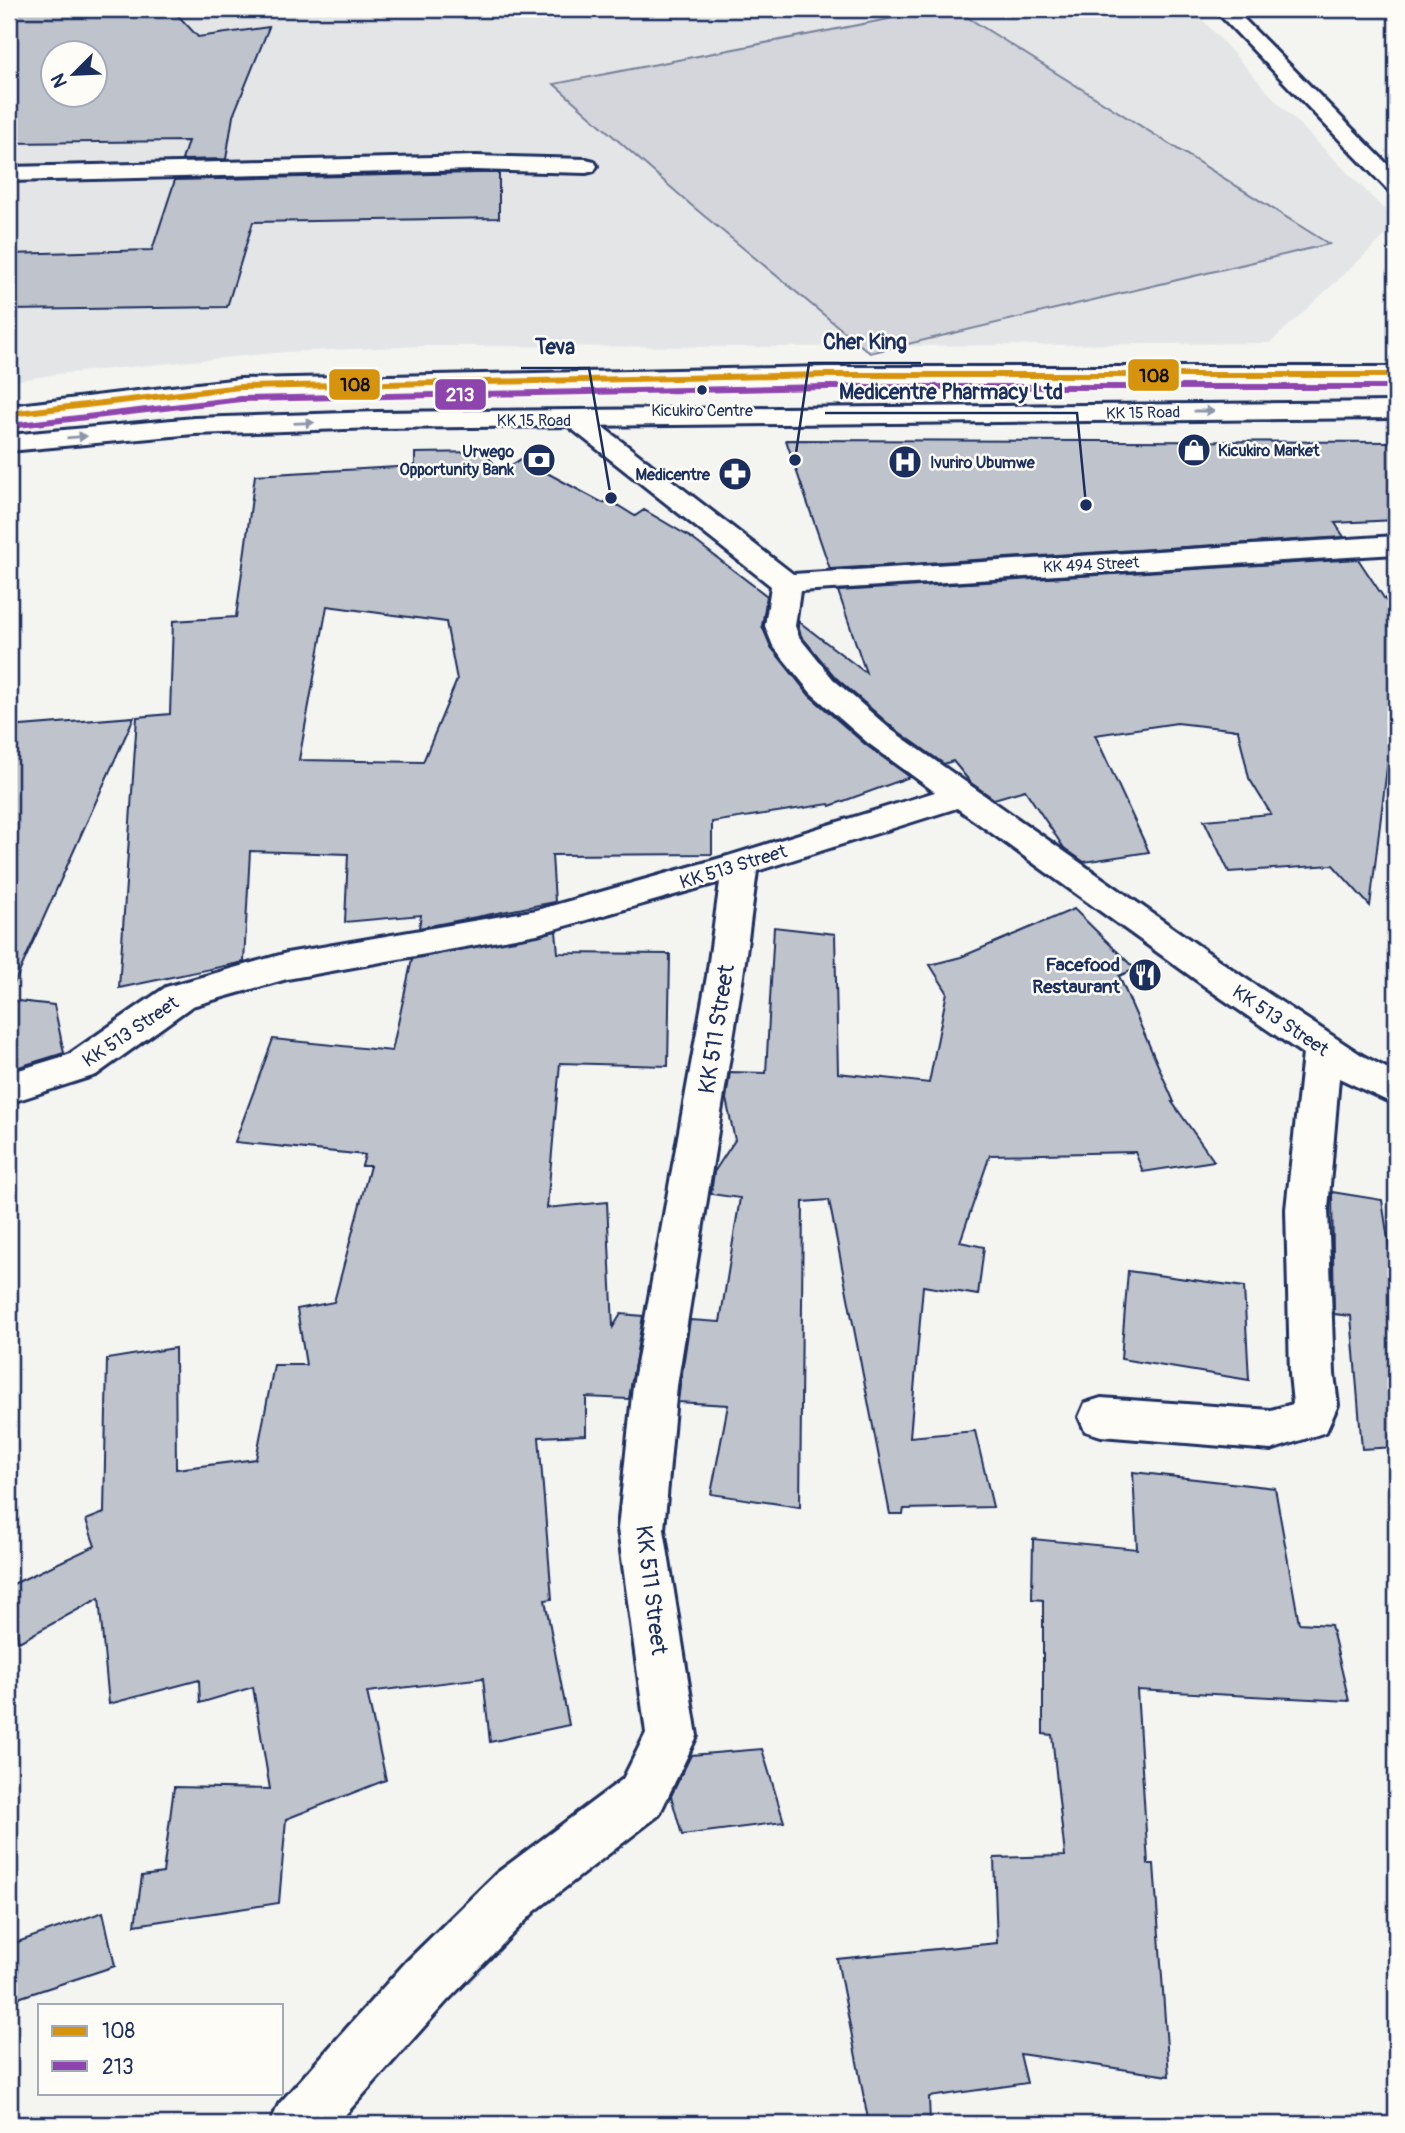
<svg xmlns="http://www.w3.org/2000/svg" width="1405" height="2133" font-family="Pangolin,sans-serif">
  <rect width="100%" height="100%" fill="#f4f4f1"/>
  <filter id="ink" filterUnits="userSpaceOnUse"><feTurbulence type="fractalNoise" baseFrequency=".0143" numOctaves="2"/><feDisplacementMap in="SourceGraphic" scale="14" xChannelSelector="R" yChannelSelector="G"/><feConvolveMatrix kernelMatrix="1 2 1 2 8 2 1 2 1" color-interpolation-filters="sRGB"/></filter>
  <g filter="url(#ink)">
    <!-- built -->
    <path fill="#e4e5e6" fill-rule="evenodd" d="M9,9H1193L1280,105L1396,221V226L1270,343L785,347L423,346L285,352L57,374L9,382ZM52,52H94V94H52Z"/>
    <!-- green -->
    <path fill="#d4d6db" stroke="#78829c" stroke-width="2" d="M940,9H954L1329,244L870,353L691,205L554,84Z"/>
    <!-- building -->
    <path fill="#bfc3cc" stroke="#1b2f5e" stroke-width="2" fill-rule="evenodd" d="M9,9H172L198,37L269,27L233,116L226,159L182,160L188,141L9,143ZM52,52H94V94H52Z
      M476,173H499V218L253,222L227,307L9,310V254L152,250L175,180Z
      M786,440L1396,442V520L1335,523L1344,537L830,569Z
      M484,452L501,472L521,459L603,503L609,500L635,516L644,510L690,537L767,596L762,626L771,647L809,695L866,745L910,777L830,806L829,804L712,822V854L552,855L555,902L419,928L421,915L345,922L348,854L250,851L244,962L119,988L137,717L170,714L173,621L236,617L255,475L415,466V453ZM327,606L446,622L457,680L423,762L299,760Z
      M1358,559L1396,616V744L1390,743L1370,906L1333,865L1229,872L1204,820L1271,814L1249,778L1238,730L1177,723L1095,735L1149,852L1084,862L1064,848L1025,790L994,799L971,783L953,761L944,764L892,727L835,677L801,636L798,626V621L866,673L838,591Z
      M134,717L9,995V727Z
      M1074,909L1135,969L1119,976L1174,1102H1172L1214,1161L1143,1172L1135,1152L990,1155L960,1242L984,1247L978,1295L923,1286L910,1437L975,1431L993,1507L904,1509L903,1514H890L829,1200L803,1202L800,1507L711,1494L728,1405L678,1402L680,1386L690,1320L720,1322L740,1198L711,1194L714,1172L735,1140L726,1099L730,1072L766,1073L774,927L835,934L838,1073L929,1083L947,992L930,965L961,957Z
      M556,931L558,953L670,954L668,1066L560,1063L547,1208L607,1202L613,1327L621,1314L643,1316L629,1399L586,1397V1435L539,1437L552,1599L545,1600L569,1725L490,1742L483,1678L367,1692L386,1780L286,1819L279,1903L135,1925L142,1876L163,1873L174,1787L270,1789L253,1687L200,1703L199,1680L109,1704L99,1598L19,1642L9,1602V1586L95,1546L86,1520L104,1513L107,1359L175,1348L176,1469L256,1459L274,1365H306L297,1309L334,1302L370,1166H362L365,1155L235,1142L273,1039L392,1051L412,959Z
      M9,1000L54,1005L64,1053L9,1070Z
      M1332,1192L1382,1200L1396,1292V1447L1362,1449L1351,1316L1334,1314Z
      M1128,1271L1244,1287L1249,1380L1121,1359Z
      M1133,1472L1275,1488L1299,1623L1331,1625L1349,1701L1137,1690L1148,1864H1154L1169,2076L1020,2054L1027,2083L929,2097L930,2124H869L837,1959L997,1943L994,1858L1065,1856L1052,1735L1043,1734V1600L1032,1599L1033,1539L1137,1549Z
      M762,1749L784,1822L682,1835L671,1796L691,1755Z
      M103,1912L115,1966L9,2001V1945Z"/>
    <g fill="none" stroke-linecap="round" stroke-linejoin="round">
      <defs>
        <path id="minor" d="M1214,9H1234L1396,173V192L1388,190Z
          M476,156L586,159L594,161L597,166L594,171L586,173L476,170L9,181V167Z
          M577,412L586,414L793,574L1396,536V554L800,591L795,626L799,637L833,679L890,729L1243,977L1363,1056L1396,1073V1105L1339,1078L1328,1209L1334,1374L1338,1405L1326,1432L1271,1450L1101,1436L1085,1431L1079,1417L1085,1403L1101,1398L1271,1410L1293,1404L1290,1374L1286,1209L1303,1054L1217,995L957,808L757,871L743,976L677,1386L664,1529L697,1736L659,1815L535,1911L446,2002L337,2124H270L279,2104L406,1962L497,1873L623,1779L646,1733L618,1529L633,1386L707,976L720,882L537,934L287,979L192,1006L96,1075L9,1103V1073L68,1055L166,987L287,953L537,910L728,856L935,792L868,743L811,693L773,646L765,626L771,586L568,426L564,420L568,414Z"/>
        <path id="highway" d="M827,367H1396V383H827L240,395L9,422V406L240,379Z
          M1396,402V418L377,428L194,434L9,451V435L194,418L377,412Z"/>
      </defs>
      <!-- minor casing -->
      <use href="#minor" stroke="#1b2f5e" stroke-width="6"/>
      <!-- highway casing -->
      <use href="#highway" stroke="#1b2f5e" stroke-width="6"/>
      <!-- minor -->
      <use href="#minor" fill="#fdfcf7" fill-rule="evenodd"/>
      <!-- highway -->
      <use href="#highway" fill="#fdfcf7" fill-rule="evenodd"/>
      <defs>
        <path id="bus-1" d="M9,414L240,387L827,375H1396"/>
        <path id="bus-2" d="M10,426L241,399L827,387H1396"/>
      </defs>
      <!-- bus-1 casing -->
      <use href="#bus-1" stroke="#fdfcf7" stroke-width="10"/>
      <!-- bus-2 casing -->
      <use href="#bus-2" stroke="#fdfcf7" stroke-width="10"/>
      <!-- bus-1 -->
      <use href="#bus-1" stroke="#d6940e" stroke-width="6"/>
      <!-- bus-2 -->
      <use href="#bus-2" stroke="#8e44ad" stroke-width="6"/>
    </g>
    <!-- one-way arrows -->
    <defs><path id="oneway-solid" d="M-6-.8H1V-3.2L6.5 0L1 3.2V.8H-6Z" transform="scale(1.75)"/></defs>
    <g fill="#8c96aa">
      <use href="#oneway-solid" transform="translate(1204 411)"/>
      <use href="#oneway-solid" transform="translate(304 423) rotate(-2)"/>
      <use href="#oneway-solid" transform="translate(77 437) rotate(-5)"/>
    </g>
  </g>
  <!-- icons -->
  <defs>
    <symbol id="shop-disc" viewBox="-11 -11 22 22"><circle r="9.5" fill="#1b2f5e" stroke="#fdfcf7"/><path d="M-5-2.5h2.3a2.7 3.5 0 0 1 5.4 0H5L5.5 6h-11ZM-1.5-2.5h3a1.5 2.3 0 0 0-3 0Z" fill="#fff"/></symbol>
    <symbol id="bank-disc" viewBox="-11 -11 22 22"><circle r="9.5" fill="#1b2f5e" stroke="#fdfcf7"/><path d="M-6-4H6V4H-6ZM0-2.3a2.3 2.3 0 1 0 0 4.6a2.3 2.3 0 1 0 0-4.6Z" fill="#fff"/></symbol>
    <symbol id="hospital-disc" viewBox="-11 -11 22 22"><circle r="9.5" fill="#1b2f5e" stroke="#fdfcf7"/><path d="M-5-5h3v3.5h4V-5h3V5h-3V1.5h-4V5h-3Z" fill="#fff"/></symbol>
    <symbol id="pharmacy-disc" viewBox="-11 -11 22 22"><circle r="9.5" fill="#1b2f5e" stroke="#fdfcf7"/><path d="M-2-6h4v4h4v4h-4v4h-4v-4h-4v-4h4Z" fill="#fff"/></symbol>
    <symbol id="restaurant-disc" viewBox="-11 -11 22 22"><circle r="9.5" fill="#1b2f5e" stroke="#fdfcf7"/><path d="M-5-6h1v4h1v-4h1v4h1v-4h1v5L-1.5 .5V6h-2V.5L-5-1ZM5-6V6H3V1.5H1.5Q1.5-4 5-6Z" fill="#fff"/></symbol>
  </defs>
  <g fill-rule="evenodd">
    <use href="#shop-disc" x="1175" y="431" width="38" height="38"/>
    <use href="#bank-disc" x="520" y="441" width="38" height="38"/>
    <use href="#hospital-disc" x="886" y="443" width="38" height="38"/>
    <use href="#pharmacy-disc" x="716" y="455" width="38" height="38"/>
    <use href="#restaurant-disc" x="1126" y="956" width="38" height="38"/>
  </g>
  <!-- markers -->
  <circle fill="#1b2f5e" stroke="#fdfcf7" stroke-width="2.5" cx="702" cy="390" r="6"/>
  <g text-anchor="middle" stroke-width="5" stroke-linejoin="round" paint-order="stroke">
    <!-- far-bus labels -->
    <g font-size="16" fill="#1b2f5e" stroke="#fdfcf7">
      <text x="702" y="416">Kicukiro Centre</text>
    </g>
    <!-- far-street labels -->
    <g font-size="16" fill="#1b2f5e" stroke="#fdfcf7">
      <text transform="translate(1143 412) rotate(-1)" y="6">KK 15 Road</text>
      <text x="534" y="426">KK 15 Road</text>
      <text transform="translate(1091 564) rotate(-3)" y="6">KK 494 Street</text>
    </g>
    <!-- far-poi labels -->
    <g font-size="16" font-weight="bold" fill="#1b2f5e" stroke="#fdfcf7" text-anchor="start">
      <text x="1218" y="456">Kicukiro Market</text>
      <text x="514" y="457" text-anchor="end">Urwego<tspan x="514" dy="18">Opportunity Bank</tspan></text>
      <text x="930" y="468">Ivuriro Ubumwe</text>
      <text x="710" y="480" text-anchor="end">Medicentre</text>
    </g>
    <!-- street labels -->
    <g font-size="19" fill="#1b2f5e" stroke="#fdfcf7">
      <text transform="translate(733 866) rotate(-17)" y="7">KK 513 Street</text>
      <text transform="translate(1281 1020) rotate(34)" y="7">KK 513 Street</text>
      <text transform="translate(130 1031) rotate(-34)" y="7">KK 513 Street</text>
    </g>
    <!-- poi labels -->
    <g font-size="19" font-weight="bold" fill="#1b2f5e" stroke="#fdfcf7" text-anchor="end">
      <text x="1120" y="971">Facefood<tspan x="1120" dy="22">Restaurant</tspan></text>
    </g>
    <!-- near-street labels -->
    <g font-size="23" fill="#1b2f5e" stroke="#fdfcf7">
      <text transform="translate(716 1029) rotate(-81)" y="8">KK 511 Street</text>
      <text transform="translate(652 1590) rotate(83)" y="8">KK 511 Street</text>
    </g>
  </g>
  <!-- callouts -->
  <path fill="none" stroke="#1b2f5e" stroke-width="2.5" d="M795 460L809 363H921M611 498L589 368H521M1086 505L1077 413H825"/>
  <g fill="#1b2f5e" stroke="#fdfcf7" stroke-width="2.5">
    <circle cx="795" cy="460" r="7"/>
    <circle cx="611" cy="498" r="7"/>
    <circle cx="1086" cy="505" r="7"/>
  </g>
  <g font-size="21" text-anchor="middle" font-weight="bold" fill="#1b2f5e" stroke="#fdfcf7" stroke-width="5" stroke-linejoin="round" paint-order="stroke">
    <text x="865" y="349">Cher King</text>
    <text x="555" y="354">Teva</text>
    <text x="951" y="399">Medicentre Pharmacy Ltd</text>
  </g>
  <g stroke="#fdfcf7" stroke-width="2.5">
    <rect x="1127" y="358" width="53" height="34" rx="7" fill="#d6940e"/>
    <rect x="328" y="368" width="53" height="33" rx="7" fill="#d6940e"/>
    <rect x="434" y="378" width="53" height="33" rx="7" fill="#8e44ad"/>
  </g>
  <g font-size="19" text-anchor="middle" font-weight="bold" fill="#fff">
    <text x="460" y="401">213</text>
  </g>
  <g font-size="19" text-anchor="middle" font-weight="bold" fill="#111">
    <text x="1154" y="382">108</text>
    <text x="355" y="391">108</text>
  </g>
  <!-- margin -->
  <rect width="1405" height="2133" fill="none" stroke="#fdfcf7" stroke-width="35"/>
  <rect x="18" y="18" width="1370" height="2098" fill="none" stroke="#1b2f5e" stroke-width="2.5" filter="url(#ink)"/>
  <!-- legend -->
  <rect x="38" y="2004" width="245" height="91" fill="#fdfcf7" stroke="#a3aaba" stroke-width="2"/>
  <rect x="52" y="2026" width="35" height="10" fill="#d6940e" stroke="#a3aaba" stroke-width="2"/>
  <text x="102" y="2038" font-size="21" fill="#1b2f5e">108</text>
  <rect x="52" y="2061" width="35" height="10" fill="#8e44ad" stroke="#a3aaba" stroke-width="2"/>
  <text x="102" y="2074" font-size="21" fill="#1b2f5e">213</text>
  <!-- north arrow -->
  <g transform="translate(74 74) rotate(246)"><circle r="33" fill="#fdfcf7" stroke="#a3aaba" stroke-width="2"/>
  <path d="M0-5L12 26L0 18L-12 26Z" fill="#1b2f5e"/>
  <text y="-10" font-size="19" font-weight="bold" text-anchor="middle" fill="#1b2f5e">N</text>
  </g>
</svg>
